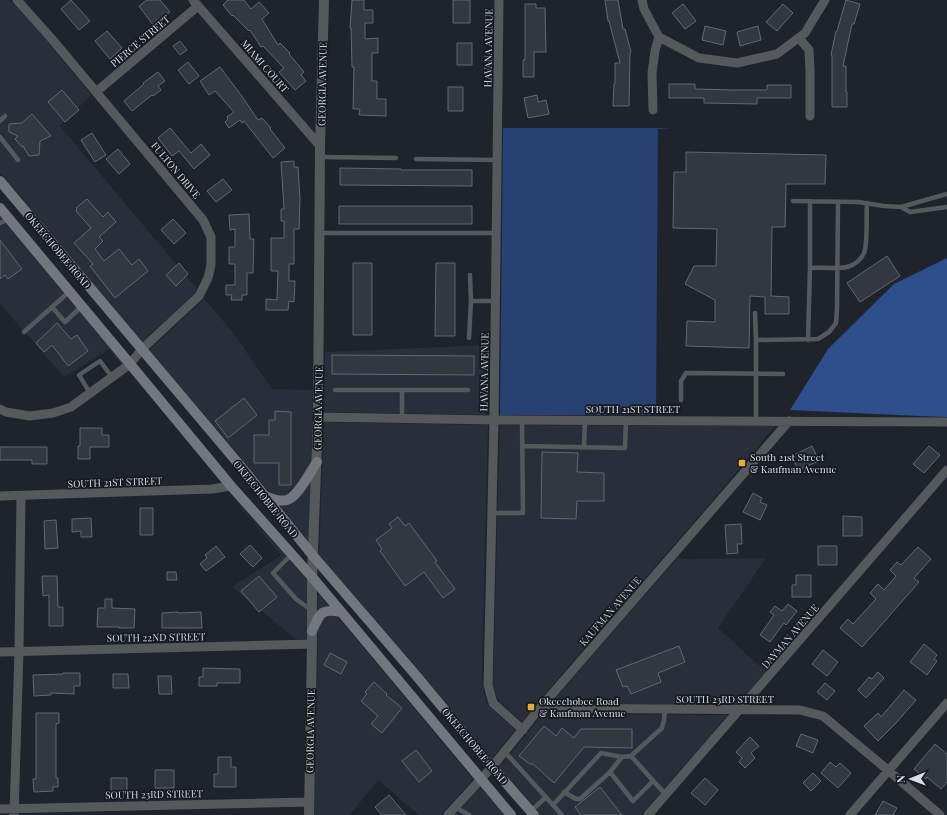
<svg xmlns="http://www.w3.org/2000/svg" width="947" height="815" font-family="'Playfair Display',serif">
  <rect width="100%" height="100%" fill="#1f232b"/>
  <!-- built -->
  <path fill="#282f3a" d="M0,0H9L12,2L47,41L91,95L60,126L197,289L195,293L142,342L0,172Z
    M0,216L123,363L121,364L109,349L64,377L0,304Z
    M204,299L232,331L272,389L313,390L309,542L253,472L149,350Z
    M488,345L485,415L324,412L325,352Z
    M324,422L488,425L482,668V685L487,704L489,706L515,730L492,758L422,674L319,556Z
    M500,425L775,426L725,486L537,703H534V707L522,722L498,700L493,684Z
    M228,492L307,579V639H296L232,587L281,555Z
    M678,557L680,559L766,558L718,628L755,662L767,670L737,705L551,703Z
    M318,593L473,779L441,815H419L378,780L350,815H314L318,649Z
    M543,714L728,715L641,815H541L499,767L530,730V729Z
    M480,787L504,815H455Z"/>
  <!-- green -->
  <path fill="#274172" d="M503,128H673L658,129L656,415H500Z"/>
  <!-- forest -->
  <path fill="#2f4f8c" d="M947,258V417L919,416L790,410L828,349L894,284Z"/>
  <!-- building -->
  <path fill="#33373f" stroke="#636871" d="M71,0L90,21L79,30L61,9Z
    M147,0H160L170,12L153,25L139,6Z
    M228,0H244L251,9L259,2L269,13L262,19L278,45L280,43L290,53L289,54L304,72L301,75L306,81L295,90L279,72L284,68L263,46L261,47L250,30L249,31L233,15L232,16L223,5Z
    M352,0H364V10H373V23H365V39L378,38V53H372V81H377V99H386V116L359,115L360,109H353L354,67H352L351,28H350Z
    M453,0H470V23H453Z
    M605,0H618L623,29H625L631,52L630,53L629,106H613L614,84H615V63H620L609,21H608Z
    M846,0L860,4L854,24H852L843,66H846V92H847V107H832V56L831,55L836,31H837Z
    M525,4H536V8H545L546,52H534V77H523V60H525Z
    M683,4L696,21L685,29L672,13Z
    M783,4L793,13L777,31L766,22Z
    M705,26L726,31L723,45L702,40Z
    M758,26L761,40L740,46L737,32Z
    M107,31L122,48L110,59L95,41Z
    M180,41L187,50L180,55L173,46Z
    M457,43H472V65H457Z
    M188,62L199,76L189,84L178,70Z
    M220,67L241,95L258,120L262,118L271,128L270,129L285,148L273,158L244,121L242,123L240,120L229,128L225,122L228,119L227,117L234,112L215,91L209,95L200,81Z
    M158,72L165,81L158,86L161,90L153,96L152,95L132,111L124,101L144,84L143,83Z
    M669,84H695V89L736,90H767V85H791V98H757V104L704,103V98H669Z
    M448,87H463V111H448Z
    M62,90L79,110L65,122L48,102Z
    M537,95L538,102L546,100L549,114L528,118L524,98Z
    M32,114L51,136L40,141L39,155L29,156L23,146L22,147L15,139L18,136L9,132V124L22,123Z
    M170,128L191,153L201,144L210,155L194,169L179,151L172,156L158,138Z
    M92,133L106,155L95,162L81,140Z
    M118,149L130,164L119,174L106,159Z
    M686,152L826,155L825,184H786L785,227H772L771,296L789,297V314H765V297L750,296L749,348L686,346L687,321L715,322V300L685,284L694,266H716L717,229L673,228L674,172H686Z
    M294,161V167H298L300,199L299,229H294V264H289V281H295L294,302L289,301L288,310H266V299L277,300L278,271H271V238H284V221H281V209H284L281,162Z
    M340,168L401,169V170H472V186L340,185Z
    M223,179L232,190L216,202L207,191Z
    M87,199L103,217L108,212L116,222L99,237L103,241L95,249L104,261L119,249L132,265L139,259L148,271L115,298L90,266L93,264L74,243L91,228L76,211L77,209L76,208Z
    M339,206H472V224H339Z
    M249,214L250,239H254L253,273H247V295H242V300H231L232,295H226V285H235V264H229V247H235V229L230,230L229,215Z
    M173,219L186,233L174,244L161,230Z
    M0,240L22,269L8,279L5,275L0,279Z
    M887,256L900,276L860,302L847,283Z
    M179,263L188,274L176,286L166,275Z
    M353,263H372V335H353Z
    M436,263H455V336H435Z
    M57,323L71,339L77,335L88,351L68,366L52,345L44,352L36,343Z
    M332,355L474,356V375L332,374Z
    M244,398L257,415L228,438L215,421Z
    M275,411L291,412V485H279V463H254V435H269V420H275Z
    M80,428H102V435H109V447H90V459H78V446H80Z
    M812,446L819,461L798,470L792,456Z
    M929,446L940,455L924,473L913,464Z
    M0,447H47V464H32V460H0Z
    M542,452L578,453L577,472L604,473V501H577L576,519L541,518Z
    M753,493L762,498L760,502L767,505L760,520L743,512Z
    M140,508H153V535H140Z
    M843,516L862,517V536H843Z
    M398,517L405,526L409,523L437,561L435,562L455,589L443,598L424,572L405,586L380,551L382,549L376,540L392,528L389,524Z
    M91,518L92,537H81V531L72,532V519Z
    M56,520L58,548L45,549L44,521Z
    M741,524L742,544H737L738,553L727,554L725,525Z
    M250,545L262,558L253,567L240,554Z
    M216,546L225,557L206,571L200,564L207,558L205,555Z
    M818,546H837V565H818Z
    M918,547L931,559L914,578L919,582L862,647L840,628L848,619L853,624L876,599L870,593L878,584L884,590L896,576L890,570L897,562L901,565Z
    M167,572H176L177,580H167Z
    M796,575H811V597H792V585H796Z
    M42,576H57L58,607H63V626H49V595L43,596Z
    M259,576L277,597L259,612L241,591Z
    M105,599H112V608L135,609L134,628H119V627H97L98,608H105Z
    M788,604L797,611L786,625L784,623L770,642L760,635L774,615L770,612L775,606L782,611Z
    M178,612V613L201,612L202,628H162V613Z
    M924,644L937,655L934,659L937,661L927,675L910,662Z
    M679,646L685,662L658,673L661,682L631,694L627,686L623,687L616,670Z
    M823,650L838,662L827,676L812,664Z
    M330,653L347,662L341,674L324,665Z
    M203,668L240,669V683H217V686H199V677H203Z
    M878,672L884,678L866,698L858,690L869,677L872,679Z
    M63,673H80V686H74V694L51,693V695L34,696L33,675L63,674Z
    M113,674H128L129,688H113Z
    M158,676H171L172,694H159Z
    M374,682L387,694L386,695L402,708L382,733L371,724L378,716L361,701L367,694L365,692Z
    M825,683L835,691L827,700L817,692Z
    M904,690L916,700L895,724L878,741L864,726L878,713L881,717Z
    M36,713H59V723L56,724V778H58V787H53V791L34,792L33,779H36Z
    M544,726L556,736L562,728L574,738L581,729H632V748L584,747L554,783L533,764H530L519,756Z
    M801,734L818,740L813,753L796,746Z
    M750,737L759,746L751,753L755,758L745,768L739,762L742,758L736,752Z
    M935,744L947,754V782L941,789L927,777L926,779L914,769Z
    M416,750L432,771L419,782L402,761Z
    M218,757H231V767H236V787H214V774H218Z
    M830,762L836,767L840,763L851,773L838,788L821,773Z
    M155,770H174V788H155Z
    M813,773L821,781L811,791L803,783Z
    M111,778H127V791H111Z
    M705,778L718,790L705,805L691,793Z
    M600,787L622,815H581L575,807Z
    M389,795L406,815H382L375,807Z
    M883,801L897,808L893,815H875Z"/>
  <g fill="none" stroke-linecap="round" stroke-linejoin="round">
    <!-- service -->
    <path stroke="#56595c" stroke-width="4.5" d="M0,121L5,116
      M0,137L18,160
      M320,157L396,158
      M416,159L497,160
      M947,194L901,207L910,212L947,207
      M793,201L858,202L884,206L901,207
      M810,201V268C820,267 838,269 847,267C854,265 861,260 864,253C868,244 866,215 867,203
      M0,223L9,219
      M320,233H496
      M470,275L471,301H496
      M52,307L65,322L82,306
      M755,313L756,340
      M24,332L70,291
      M469,338L471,301
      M808,340L810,268
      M335,390H402V419
      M402,390H468
      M90,393L79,375L100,361L112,377
      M681,400V381L686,373L783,374
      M756,421V340L818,339L829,332L836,323L837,308L838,202
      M522,446L625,448L626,420
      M584,446L585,420
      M492,513H523L522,420
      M292,554L273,573L296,599L311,610
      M505,752L562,815
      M631,756L662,728L664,720L665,709
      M622,757L610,772L633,801L653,781
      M564,792L576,799H580L610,772
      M553,805L601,753L622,757L631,756L666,795
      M455,807L469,815
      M531,811L546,797"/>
    <!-- minor -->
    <path stroke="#56595c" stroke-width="9" d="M193,0L320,146
      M499,0L494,420L488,685L493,703L523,730
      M642,0L644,9L659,37L699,58L737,63L777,54L805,33L825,0
      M799,38L809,50L810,71V116
      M96,92L198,6
      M653,110L652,73L655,51L659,37
      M0,409L6,412L30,416L53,413L71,407L130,364L142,349L199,296L208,278L211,265V237L203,220L51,38L17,0
      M318,417L494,420L947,422
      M0,496L212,489L231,486
      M0,652L312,644
      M540,708L800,710L823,716L889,771L940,815
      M0,809L309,802
      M14,815L19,651L21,496
      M448,815L492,767L540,708L789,421
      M648,815L947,470
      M850,815L947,703"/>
    <!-- tertiary -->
    <path stroke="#56595c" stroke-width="10" d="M309,815L312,644V577L318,417L320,146L324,0"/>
    <!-- secondary -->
    <path stroke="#73777d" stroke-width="10" d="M0,181L248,475L314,557L414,673L492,767L534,815
      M0,208L130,364L231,486L312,577L511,815
      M265,496C272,499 280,502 287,500C298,497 310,472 317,462
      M312,631C320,614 320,608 341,612"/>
  </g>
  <!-- markers -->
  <g fill="#e4ad35" stroke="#161a21" stroke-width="1.5">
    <rect x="738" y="459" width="8" height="8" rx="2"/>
    <rect x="527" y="703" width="8" height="8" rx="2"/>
  </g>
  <g text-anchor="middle" stroke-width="3.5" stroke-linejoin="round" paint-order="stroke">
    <!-- street labels -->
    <g font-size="10" fill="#dadde2" stroke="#161a21">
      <text transform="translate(140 41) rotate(-40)" y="4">PIERCE STREET</text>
      <text transform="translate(488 48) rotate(-89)" y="4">HAVANA AVENUE</text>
      <text transform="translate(265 66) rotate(49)" y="4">MIAMI COURT</text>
      <text transform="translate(322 84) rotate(-89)" y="4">GEORGIA AVENUE</text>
      <text transform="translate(176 170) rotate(50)" y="4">FULTON DRIVE</text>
      <text transform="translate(58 250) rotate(50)" y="4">OKEECHOBEE ROAD</text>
      <text transform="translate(484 372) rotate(-89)" y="4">HAVANA AVENUE</text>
      <text transform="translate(318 408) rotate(-89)" y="4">GEORGIA AVENUE</text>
      <text x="633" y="413">SOUTH 21ST STREET</text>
      <text transform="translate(115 482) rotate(-2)" y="4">SOUTH 21ST STREET</text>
      <text transform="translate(266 499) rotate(51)" y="4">OKEECHOBEE ROAD</text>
      <text transform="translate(610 611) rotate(-49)" y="4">KAUFMAN AVENUE</text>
      <text transform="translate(790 636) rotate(-49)" y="4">DAYMAN AVENUE</text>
      <text transform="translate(156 637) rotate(-1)" y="4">SOUTH 22ND STREET</text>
      <text x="725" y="703">SOUTH 23RD STREET</text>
      <text transform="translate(310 731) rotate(-89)" y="4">GEORGIA AVENUE</text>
      <text transform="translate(475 746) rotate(50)" y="4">OKEECHOBEE ROAD</text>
      <text transform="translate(154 794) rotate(-1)" y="4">SOUTH 23RD STREET</text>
    </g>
    <!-- poi labels -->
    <g font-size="10" fill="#dadde2" stroke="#161a21" text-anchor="start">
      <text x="750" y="461">South 21st Street<tspan x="750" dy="12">&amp; Kaufman Avenue</tspan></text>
      <text x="539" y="705">Okeechobee Road<tspan x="539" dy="12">&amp; Kaufman Avenue</tspan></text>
    </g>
  </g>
  <!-- north arrow -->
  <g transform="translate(911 779) rotate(269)" stroke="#161a21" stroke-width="3" paint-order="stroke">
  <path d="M0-3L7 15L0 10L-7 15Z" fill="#dadde2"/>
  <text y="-6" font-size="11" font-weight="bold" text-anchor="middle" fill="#dadde2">N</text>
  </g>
</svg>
